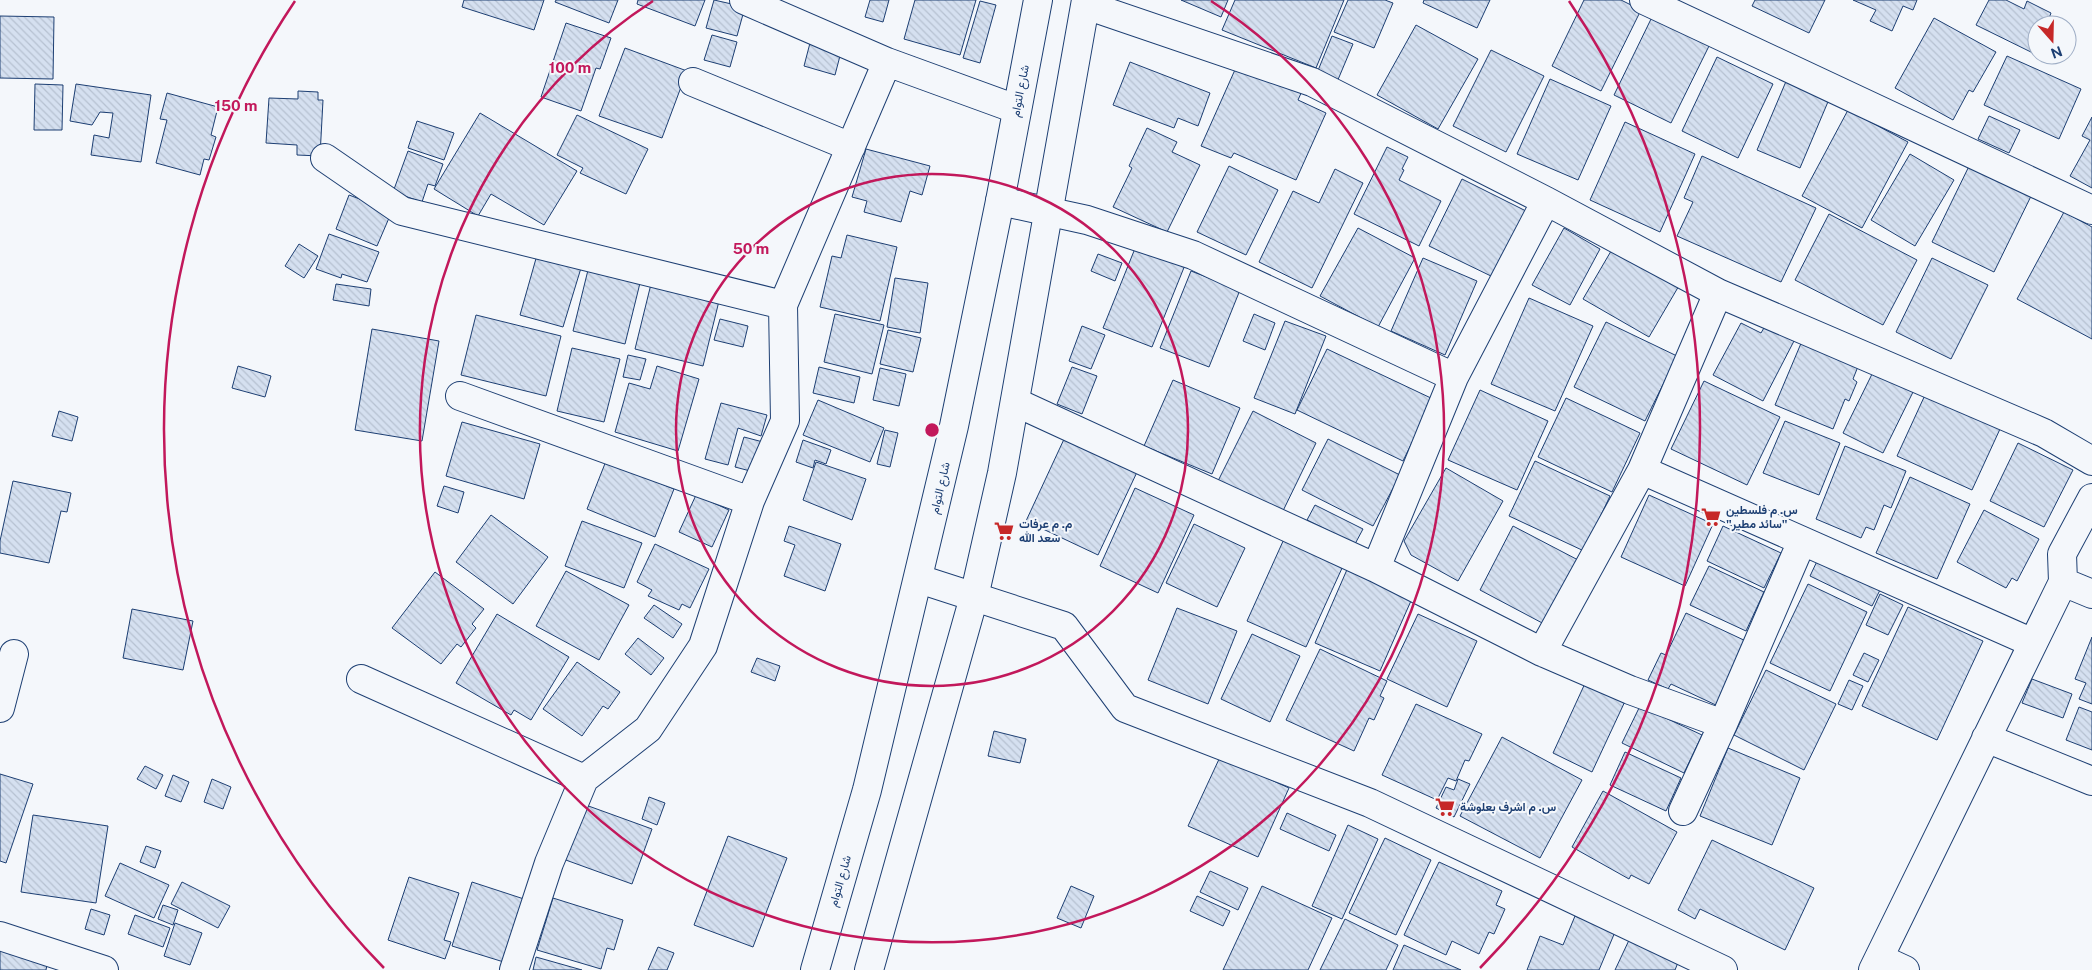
<svg xmlns="http://www.w3.org/2000/svg" width="2092" height="970" font-family="'Public Sans',Vazirmatn,sans-serif">
  <defs>
    <pattern id="building-back-hatch" width="6" height="6" patternUnits="userSpaceOnUse" patternTransform="scale(1.25)"><rect width="6" height="6" fill="#d5e0f0"/><path d="M-1 5l2 2M0 0l6 6M5-1l2 2" fill="none" stroke="#b6c1d1"/></pattern>
  </defs>
  <rect width="100%" height="100%" fill="#f4f7fb"/>
  <!-- building -->
  <path fill="url(#building-back-hatch)" stroke="#1d3f73" d="M464,0H544L534,30L462,7Z
    M556,0H618L609,23L555,2Z
    M638,0H705L695,26L637,4Z
    M714,0L745,7L737,36L706,28Z
    M870,0H889L883,22L865,17Z
    M915,0H976L960,55L904,39Z
    M1181,0H1228L1221,17Z
    M1235,0H1344L1316,68L1222,30Z
    M1348,0H1385L1393,3L1374,48L1334,32Z
    M1424,0H1490L1477,28L1423,3Z
    M1584,0H1621L1641,10L1601,91L1552,66Z
    M1755,0H1825L1809,33L1752,6Z
    M1853,0H1917L1913,10L1903,6L1892,31L1870,21L1876,10Z
    M1989,0H2006L2024,9L2027,1L2051,13L2048,21L2057,25H2037V55L1976,25Z
    M980,1L996,5L980,63L963,58Z
    M0,16L54,17L53,79L0,78Z
    M1652,17L1710,44L1671,123L1614,95Z
    M1934,18L1996,52L1973,92L1969,90L1953,120L1895,88Z
    M566,23L611,38L600,69L596,68L581,111L541,97Z
    M1416,25L1478,59L1438,129L1377,95Z
    M712,35L737,42L730,67L704,60Z
    M1332,36L1353,44L1337,82L1317,73Z
    M810,43L841,52L835,75L804,66Z
    M625,48L687,71L662,138L599,116Z
    M1491,50L1544,76L1506,152L1453,126Z
    M2037,55H2059L2054,63Z
    M2007,56L2081,89L2059,139L1984,105Z
    M1717,57L1773,84L1738,158L1682,131Z
    M1130,62L1210,93L1198,126L1178,118L1174,128L1113,105Z
    M1238,63L1302,91L1298,100L1326,113L1296,180L1234,153L1231,158L1201,146Z
    M1550,79L1611,106L1578,180L1517,154Z
    M1787,79L1830,97L1800,168L1757,150Z
    M35,84L63,85L62,130H34Z
    M76,84L151,95L141,162L91,155L94,135L109,138L113,113L100,112L92,125L70,121Z
    M298,91L318,92V100H323L320,156L297,155V145L266,143L269,98L298,99Z
    M167,93L218,107L211,135L216,137L209,160L204,159L200,175L156,163L167,120L160,119Z
    M1848,110L1908,142L1862,228L1802,196Z
    M480,113L577,171L544,225L491,194L478,216L434,189Z
    M577,115L648,149L626,194L580,173L583,168L557,155Z
    M1989,116L2020,130L2009,153L1978,139Z
    M2092,117V188L2070,176L2090,140L2082,136Z
    M417,121L454,133L444,160L408,148Z
    M1625,122L1695,154L1660,232L1590,200Z
    M1147,128L1177,142L1172,152L1200,165L1167,232L1113,207L1132,168L1129,166Z
    M1387,147L1408,157L1402,169L1404,170L1399,180L1441,201L1419,246L1354,214Z
    M866,149L930,166L922,195L910,191L901,222L864,212L867,201L852,197Z
    M408,151L443,164L435,186L428,184L422,202L393,192Z
    M1910,154L1954,180L1915,246L1871,220Z
    M1702,156L1816,208L1781,282L1677,236L1693,202L1684,198Z
    M1972,160L2034,190L1994,272L1932,242Z
    M1229,166L1278,190L1246,255L1197,232Z
    M1335,169L1363,183L1312,288L1259,262L1293,191L1319,203Z
    M1462,179L1526,211L1493,277L1429,246Z
    M349,195L392,211L377,246L336,229Z
    M2064,212L2092,227V339L2017,299Z
    M1829,214L1917,260L1883,325L1795,280Z
    M1358,228L1415,258L1378,327L1320,296Z
    M1564,228L1600,249L1570,305L1532,285Z
    M329,234L379,252L367,282L342,274L341,278L316,269Z
    M847,235L897,247L880,321L820,307L832,256L841,258Z
    M299,244L318,256L304,278L285,266Z
    M1136,246L1185,265L1152,347L1103,328Z
    M1614,246L1680,284L1649,337L1583,299Z
    M1098,254L1122,263L1115,281L1091,271Z
    M537,255L581,268L563,327L520,315Z
    M1423,258L1477,281L1445,355L1391,331Z
    M1932,258L1988,285L1951,359L1896,332Z
    M588,270L640,283L625,344L573,331Z
    M1191,271L1240,290L1209,367L1160,348Z
    M895,278L928,283L920,333L887,327Z
    M336,284L371,289L369,306L333,300Z
    M651,284L719,301L703,366L635,349Z
    M1529,298L1593,326L1555,411L1491,384Z
    M835,314L884,325L872,374L824,362Z
    M1254,314L1275,323L1265,350L1243,341Z
    M476,315L561,336L546,396L461,375Z
    M720,319L748,326L743,347L714,340Z
    M1285,321L1326,336L1295,414L1254,398Z
    M1606,322L1677,356L1645,421L1574,387Z
    M1741,323L1761,333L1765,326L1794,341L1763,401L1713,375Z
    M1082,326L1105,335L1091,369L1069,361Z
    M372,329L439,341L422,441L355,430Z
    M888,330L921,338L913,372L880,364Z
    M1802,341L1859,364L1853,379L1857,382L1849,401L1845,399L1833,429L1775,405Z
    M572,348L620,359L604,422L557,411Z
    M1327,349L1433,399L1403,461L1297,410Z
    M628,355L646,359L640,380L623,377Z
    M238,366L271,376L265,397L232,388Z
    M657,366L699,379L678,451L615,432L629,383L650,389Z
    M819,367L860,377L854,403L813,393Z
    M1072,367L1097,376L1082,414L1057,404Z
    M880,368L906,374L899,406L873,400Z
    M1874,370L1914,390L1883,453L1843,433Z
    M1173,380L1240,408L1212,474L1144,446Z
    M1704,381L1780,417L1747,485L1671,449Z
    M1480,390L1548,421L1517,490L1448,460Z
    M1925,395L2000,429L1972,490L1897,456Z
    M1566,398L1640,433L1612,492L1538,457Z
    M818,400L884,428L870,462L803,435Z
    M721,403L767,415L761,436L738,428L728,465L705,459Z
    M59,411L78,417L72,441L52,436Z
    M1253,411L1316,443L1281,515L1217,483Z
    M1785,421L1840,443L1819,495L1763,473Z
    M462,422L540,444L524,499L446,476Z
    M885,430L898,433L890,467L877,464Z
    M744,437L763,442L754,472L735,467Z
    M1065,437L1138,470L1098,555L1026,521Z
    M1328,439L1400,475L1373,526L1302,490Z
    M803,440L831,450L826,464L815,460L813,468L796,462Z
    M2018,443L2073,470L2044,527L1990,501Z
    M1845,446L1906,471L1891,508L1884,505L1874,530L1866,527L1861,538L1816,519Z
    M606,461L674,489L655,537L587,509Z
    M1535,461L1610,496L1584,551L1509,516Z
    M816,462L866,479L852,520L803,500Z
    M1446,468L1503,501L1458,581L1411,555L1404,541Z
    M1910,477L1970,504L1937,579L1876,553Z
    M13,481L71,493L67,512L61,511L49,563L0,553V541Z
    M444,486L464,492L458,513L437,506Z
    M1135,488L1194,515L1158,593L1100,566Z
    M696,495L729,510L712,547L679,532Z
    M1649,495L1713,524L1685,586L1621,557Z
    M1315,505L1363,529L1355,544L1307,520Z
    M1984,510L2039,539L2017,581L2012,578L2006,588L1957,562Z
    M491,515L548,557L513,604L456,562Z
    M582,521L642,543L624,588L565,566Z
    M1194,524L1245,548L1217,607L1166,583Z
    M789,526L841,544L825,591L784,576L795,545L784,541Z
    M1513,526L1580,561L1546,625L1480,590Z
    M1723,526L1781,553L1764,588L1707,561Z
    M1284,539L1343,566L1306,647L1247,621Z
    M655,544L709,569L690,608L682,604L679,610L648,596L652,590L637,582Z
    M1819,557L1882,586L1872,606L1810,576Z
    M1349,565L1414,594L1380,671L1315,643Z
    M1709,566L1764,592L1746,631L1690,605Z
    M566,571L629,605L599,660L536,626Z
    M435,572L484,609L472,624L476,628L461,647L457,644L441,664L392,628Z
    M1808,584L1867,612L1830,691L1770,663Z
    M1880,594L1903,605L1888,635L1866,625Z
    M654,605L682,624L673,638L644,618Z
    M1908,607L1983,641L1937,740L1862,706Z
    M1177,608L1237,631L1208,704L1148,680Z
    M132,609L193,621L183,670L123,658Z
    M1686,613L1748,642L1718,706L1671,684L1668,689L1648,680L1661,653L1666,655Z
    M497,614L569,657L531,720L514,710L511,715L456,683Z
    M1418,614L1477,641L1447,707L1387,679Z
    M1252,634L1300,656L1270,722L1221,699Z
    M2092,637V704L2079,699L2086,683L2075,679Z
    M638,638L664,658L651,675L625,654Z
    M1320,649L1387,681L1380,696L1384,698L1374,720L1369,718L1354,751L1286,720Z
    M1864,653L1879,660L1868,682L1853,675Z
    M757,658L780,666L775,681L751,672Z
    M577,662L620,692L608,709L603,706L582,736L543,709Z
    M1766,670L1836,704L1804,770L1734,735Z
    M1587,679L1627,697L1592,772L1553,753Z
    M2032,679L2072,694L2063,718L2022,703Z
    M1849,680L1863,686L1852,710L1838,704Z
    M1416,704L1482,734L1469,761L1465,760L1456,781L1448,778L1437,800L1382,775Z
    M1640,706L1702,735L1684,773L1622,743Z
    M2079,707L2092,712V750L2066,740Z
    M994,731L1026,739L1020,763L988,756Z
    M1502,737L1582,780L1540,858L1460,816Z
    M1728,748L1800,778L1772,845L1700,816Z
    M1625,752L1681,778L1666,811L1610,785Z
    M1220,757L1289,788L1258,857L1188,826Z
    M145,766L163,775L156,789L137,779Z
    M0,774L33,784L6,863L0,861Z
    M173,775L189,782L181,802L165,796Z
    M212,779L231,787L223,809L204,802Z
    M1458,779L1470,784L1454,817L1436,808L1446,787L1454,790Z
    M1603,791L1677,832L1649,884L1631,875L1629,879L1572,847Z
    M649,797L665,803L657,825L642,819Z
    M583,804L652,829L632,884L563,859Z
    M1287,813L1336,835L1329,851L1280,829Z
    M33,815L108,826L96,903L21,892Z
    M1348,825L1378,839L1342,919L1312,906Z
    M728,836L787,858L753,947L694,925Z
    M1385,838L1431,860L1396,935L1349,913Z
    M1712,840L1814,888L1785,950L1700,909L1695,919L1678,910Z
    M146,846L161,851L155,868L140,862Z
    M1439,862L1502,891L1496,905L1505,909L1494,934L1489,932L1479,954L1452,941L1446,955L1404,935Z
    M120,863L169,885L154,918L105,896Z
    M1210,871L1248,888L1238,910L1200,892Z
    M409,877L459,893L444,940L451,942L445,959L388,940Z
    M182,882L230,906L218,928L171,904Z
    M472,882L527,900L507,963L452,946Z
    M1071,886L1094,896L1081,928L1057,918Z
    M1262,886L1332,918L1308,970H1223Z
    M1197,896L1230,911L1223,926L1190,911Z
    M553,898L623,920L614,950L607,948L601,969L537,950Z
    M163,905L178,910L173,925L158,919Z
    M91,909L110,915L104,935L85,929Z
    M135,915L170,928L163,947L128,934Z
    M1575,916L1615,932L1599,970H1527L1540,936L1563,945Z
    M1345,919L1398,945L1386,970H1320Z
    M175,923L202,933L190,965L164,956Z
    M1630,938L1679,960L1675,970H1615Z
    M1404,945L1461,970H1393Z
    M658,947L674,953L667,970H648Z
    M0,950L47,965L46,970H0Z
    M536,957L582,970H533Z"/>
  <g fill="none" stroke-linecap="round" stroke-linejoin="round">
    <defs>
      <path id="minor" d="M744,0L887,62
        M1644,0L2092,210
        M1086,5L1312,82L1546,201L1718,293L2044,433L2092,461
        M693,82L851,147
        M325,158L402,211L783,305
        M1000,201L1087,220L1193,255L1454,377
        M1546,201L1454,377L1376,568L1542,652L1630,690L1723,724
        M460,396L750,501
        M1015,402L1376,568
        M1642,470L2033,643
        M919,579L1064,626L1125,708L1370,803L1723,970
        M2063,582L2092,594
        M1542,652L1642,470L1718,293
        M361,679L584,779
        M0,708L14,654
        M1986,738L2092,781
        M1683,811L1723,724L1802,541
        M1879,958L1905,970
        M514,970L549,863L584,779L648,729L703,646L750,501L785,421L783,305L887,62L1016,109
        M1873,970L2063,582L2062,554L2092,498"/>
      <path id="major" d="M0,936L104,970
        M815,970L867,790L954,426L1000,201L1038,0
        M869,970L974,597L1002,473L1086,0"/>
    </defs>
    <!-- minor casing -->
    <use href="#minor" stroke="#1d3f73" stroke-width="30"/>
    <!-- major casing -->
    <use href="#major" stroke="#1d3f73" stroke-width="30"/>
    <!-- minor -->
    <use href="#minor" stroke="#f4f7fb" stroke-width="28"/>
    <!-- major -->
    <use href="#major" stroke="#f4f7fb" stroke-width="28"/>
  </g>
  <!-- distance rings -->
  <g fill="none" stroke="#c2185b" stroke-width="2.5">
    <circle cx="932" cy="430" r="256"/>
    <path d="M1211 1A512 512 0 1 1 653 1"/>
    <path d="M384 968A768 768 0 0 1 295 1M1569 1A768 768 0 0 1 1480 968"/>
  </g>
  <!-- icons -->
  <defs>
    <symbol id="supermarket-bare" viewBox="-9 -9 18 18"><path d="M-6-5.5h2.5l.6 2H6L4.5 2H-2.5L-4.4-4H-6ZM-1.5 3.2a1.3 1.3 0 1 0 .1 0ZM3 3.2a1.3 1.3 0 1 0 .1 0Z" fill="#c62828" stroke="#f4f7fb" stroke-width="2.5" paint-order="stroke"/></symbol>
  </defs>
  <g fill-rule="evenodd">
    <use href="#supermarket-bare" x="1697" y="503" width="28" height="28"/>
    <use href="#supermarket-bare" x="990" y="517" width="28" height="28"/>
    <use href="#supermarket-bare" x="1431" y="793" width="28" height="28"/>
  </g>
  <g text-anchor="middle" stroke-width="4" stroke-linejoin="round" paint-order="stroke">
    <!-- street labels -->
    <g font-size="12" fill="#1d3f73" stroke="#f4f7fb">
      <text transform="translate(1020 91) rotate(-79)" y="4">شارع التوام</text>
      <text transform="translate(940 488) rotate(-77)" y="4">شارع التوام</text>
      <text transform="translate(840 881) rotate(-74)" y="4">شارع التوام</text>
    </g>
    <!-- poi labels -->
    <g font-size="12" font-weight="bold" fill="#1d3f73" stroke="#f4f7fb" text-anchor="start">
      <text x="1726" y="514">س. م فلسطين<tspan x="1726" dy="14">"سائد مطير"</tspan></text>
      <text x="1019" y="528">م. م عرفات<tspan x="1019" dy="14">سعد الله</tspan></text>
      <text x="1460" y="811">س. م اشرف بعلوشة</text>
    </g>
  </g>
  <circle cx="932" cy="430" r="8" fill="#c2185b" stroke="#f4f7fb" stroke-width="2.5"/>
  <g font-size="15" text-anchor="middle" font-weight="bold" fill="#c2185b" stroke="#f4f7fb" stroke-width="4" stroke-linejoin="round" paint-order="stroke">
    <text x="570" y="73">100 m</text>
    <text x="236" y="111">150 m</text>
    <text x="751" y="254">50 m</text>
  </g>
  <!-- north arrow -->
  <g transform="translate(2052 40) rotate(160)"><circle r="24" fill="#f4f7fb" stroke="#9eadc5"/>
  <path d="M0-4L9 19L0 12L-9 19Z" fill="#c62828"/>
  <text y="-8" font-size="14" font-weight="bold" text-anchor="middle" fill="#1d3f73">N</text>
  </g>
</svg>
